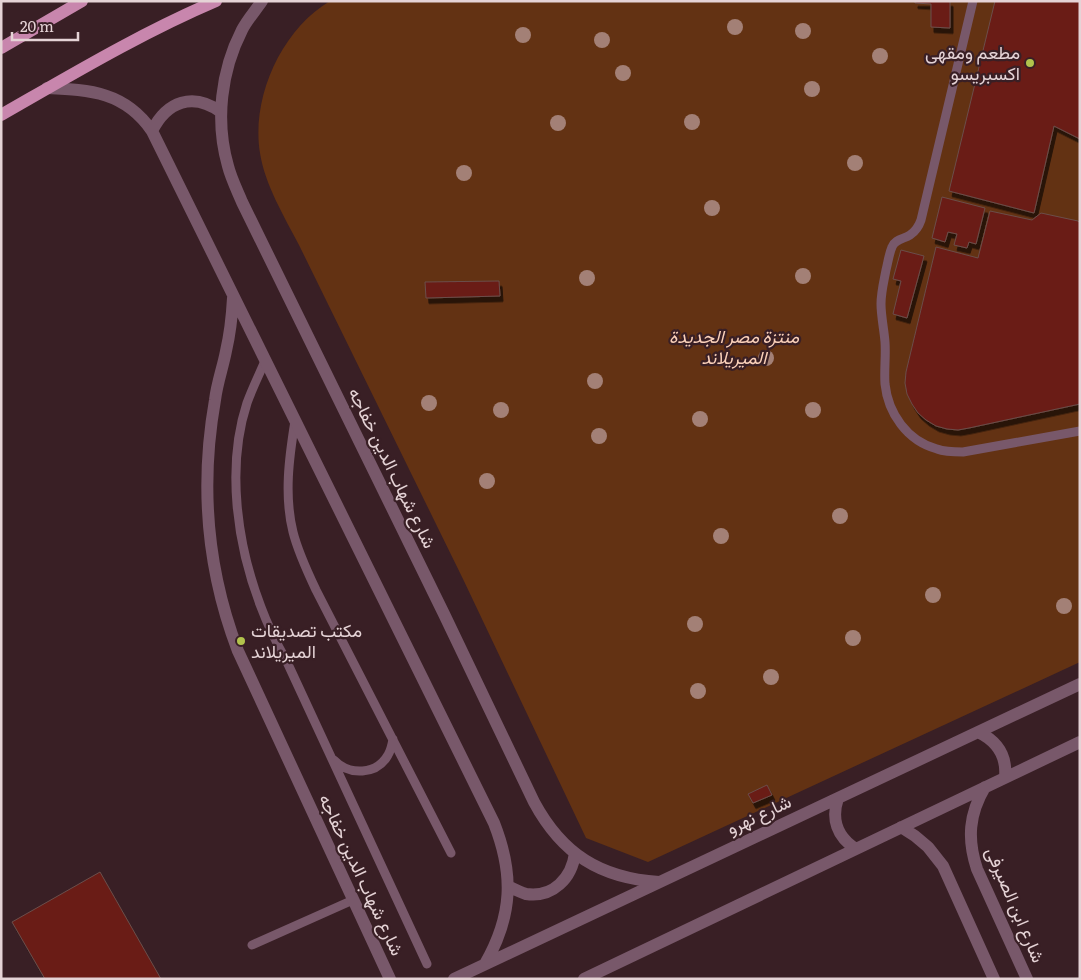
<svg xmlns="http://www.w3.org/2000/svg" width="1081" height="980" font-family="Literata,Vazirmatn,serif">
  <defs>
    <filter id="shadow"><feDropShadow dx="3" dy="5.5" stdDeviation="0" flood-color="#0009"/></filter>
  </defs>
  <rect width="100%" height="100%" fill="#391f25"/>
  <!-- green -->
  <path fill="#633213" d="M330,1H1080V662L648,862L586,838L463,579L299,245C284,216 265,185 260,153C251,98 281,30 330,1Z"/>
  <!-- building -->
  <path fill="#6b1c17" stroke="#6b4e4a" filter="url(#shadow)" d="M915,1H950V28L931,27V4L915,3Z
    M995,1H1080V139L1054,126L1034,213L949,191Z
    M942,197L985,208L976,244L969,242L967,248L954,245L957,234L948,232L945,242L932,238Z
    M990,211L1032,220L1041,213L1078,221L1080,223V404L969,428L958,430L947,429L936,426L926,420L918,413L912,404L907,394L905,383L906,372L936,247L978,258Z
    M901,250L924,256L907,318L893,314L901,281L893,279Z
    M499,281L500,296L426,298L425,282Z
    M767,785L772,795L753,803L748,794Z
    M100,872L161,979H45L12,922Z"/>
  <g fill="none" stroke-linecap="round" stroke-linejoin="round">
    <!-- service -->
    <path stroke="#78586a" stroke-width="9" d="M973,1L921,220C919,226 916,231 910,235C904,239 895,239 892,247C889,254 888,262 886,270C884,281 881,292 881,304C881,316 884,329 885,342C886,356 884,370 885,384C888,413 907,441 937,449C945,452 954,452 963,452L1080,431
      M265,361C259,375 252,389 247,403C226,467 237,545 261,607C268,626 277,644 287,662L427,964
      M295,421C289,458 284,496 293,532C298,552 307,571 316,590L451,853
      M334,760C349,776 377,775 388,755C391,750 392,745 393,739
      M252,945L353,900"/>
    <!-- minor -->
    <path stroke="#78586a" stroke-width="12" d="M262,1C256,10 247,20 242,30C221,71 215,121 228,166C231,178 237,190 242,202L444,614L534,802C562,854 600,878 659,882
      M47,88C91,90 125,92 152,131L494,823C514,874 513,915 485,964
      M152,131C167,101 193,92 221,112
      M233,298C232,316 230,334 226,351C223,367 217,383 215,400C200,485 207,570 238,651L390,979
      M978,732C997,741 1007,756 1005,777
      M985,787C969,814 967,839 977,869L1027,979
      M838,798C831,819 837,837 856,849
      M901,827L915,836L928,847L943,866L994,979
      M508,886C514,889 520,892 526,894C553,898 572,878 575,853
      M454,979L1080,684
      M584,979L1080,742"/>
    <!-- primary -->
    <path stroke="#c886ad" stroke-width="12" d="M1,48L82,1
      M1,115C71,75 141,33 216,1"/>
  </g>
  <!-- trees -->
  <g fill="#a38076">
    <circle cx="735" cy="27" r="8"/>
    <circle cx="803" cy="31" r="8"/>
    <circle cx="523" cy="35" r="8"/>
    <circle cx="602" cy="40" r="8"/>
    <circle cx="880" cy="56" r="8"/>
    <circle cx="623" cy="73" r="8"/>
    <circle cx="812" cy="89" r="8"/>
    <circle cx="692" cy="122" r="8"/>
    <circle cx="558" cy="123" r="8"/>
    <circle cx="855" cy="163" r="8"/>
    <circle cx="464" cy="173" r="8"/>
    <circle cx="712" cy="208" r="8"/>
    <circle cx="803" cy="276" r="8"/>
    <circle cx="587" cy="278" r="8"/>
    <circle cx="766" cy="358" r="8"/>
    <circle cx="595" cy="381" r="8"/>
    <circle cx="429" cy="403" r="8"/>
    <circle cx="501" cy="410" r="8"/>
    <circle cx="813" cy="410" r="8"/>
    <circle cx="700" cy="419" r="8"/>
    <circle cx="599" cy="436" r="8"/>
    <circle cx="487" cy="481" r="8"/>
    <circle cx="840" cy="516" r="8"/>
    <circle cx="721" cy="536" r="8"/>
    <circle cx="933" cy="595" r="8"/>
    <circle cx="1064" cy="606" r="8"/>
    <circle cx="695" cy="624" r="8"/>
    <circle cx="853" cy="638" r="8"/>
    <circle cx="771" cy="677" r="8"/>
    <circle cx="698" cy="691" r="8"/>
  </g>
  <!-- markers -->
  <g fill="#b2c34c" stroke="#391f25" stroke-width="2">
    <circle cx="1030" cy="63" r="5"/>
    <circle cx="241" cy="641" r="5"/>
  </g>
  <g text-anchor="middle" stroke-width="4.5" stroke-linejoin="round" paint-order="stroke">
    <!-- poi labels -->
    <g font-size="18" fill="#e5d3d6" stroke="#391f25" text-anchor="end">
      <text x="1020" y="59">مطعم ومقهى<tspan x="1020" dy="21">اكسبريسو</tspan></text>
      <text x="251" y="637" text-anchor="start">مكتب تصديقات<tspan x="251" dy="21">الميريلاند</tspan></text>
    </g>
    <!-- park labels -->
    <g font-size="18" font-style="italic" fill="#fad0b9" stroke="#391f25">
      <text x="734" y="343">منتزة مصر الجديدة<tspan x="734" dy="21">الميريلاند</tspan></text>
    </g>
    <!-- street labels -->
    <g font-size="18" fill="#e5d3d6" stroke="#391f25">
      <text transform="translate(392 468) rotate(64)" y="6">شارع شهاب الدين خفاجه</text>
      <text transform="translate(759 815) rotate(-25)" y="6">شارع نهرو</text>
      <text transform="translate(361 875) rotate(65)" y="6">شارع شهاب الدين خفاجه</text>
      <text transform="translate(1015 905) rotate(67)" y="6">شارع ابن الصيرفى</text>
    </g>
  </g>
  <!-- border -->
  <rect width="1081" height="980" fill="none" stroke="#e5d3d6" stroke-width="5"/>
  <!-- scale -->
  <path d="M12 32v8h66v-8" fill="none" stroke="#e5d3d6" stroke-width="2.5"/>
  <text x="20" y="32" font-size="15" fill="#e5d3d6" stroke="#391f25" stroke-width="4" paint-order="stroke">20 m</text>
</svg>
